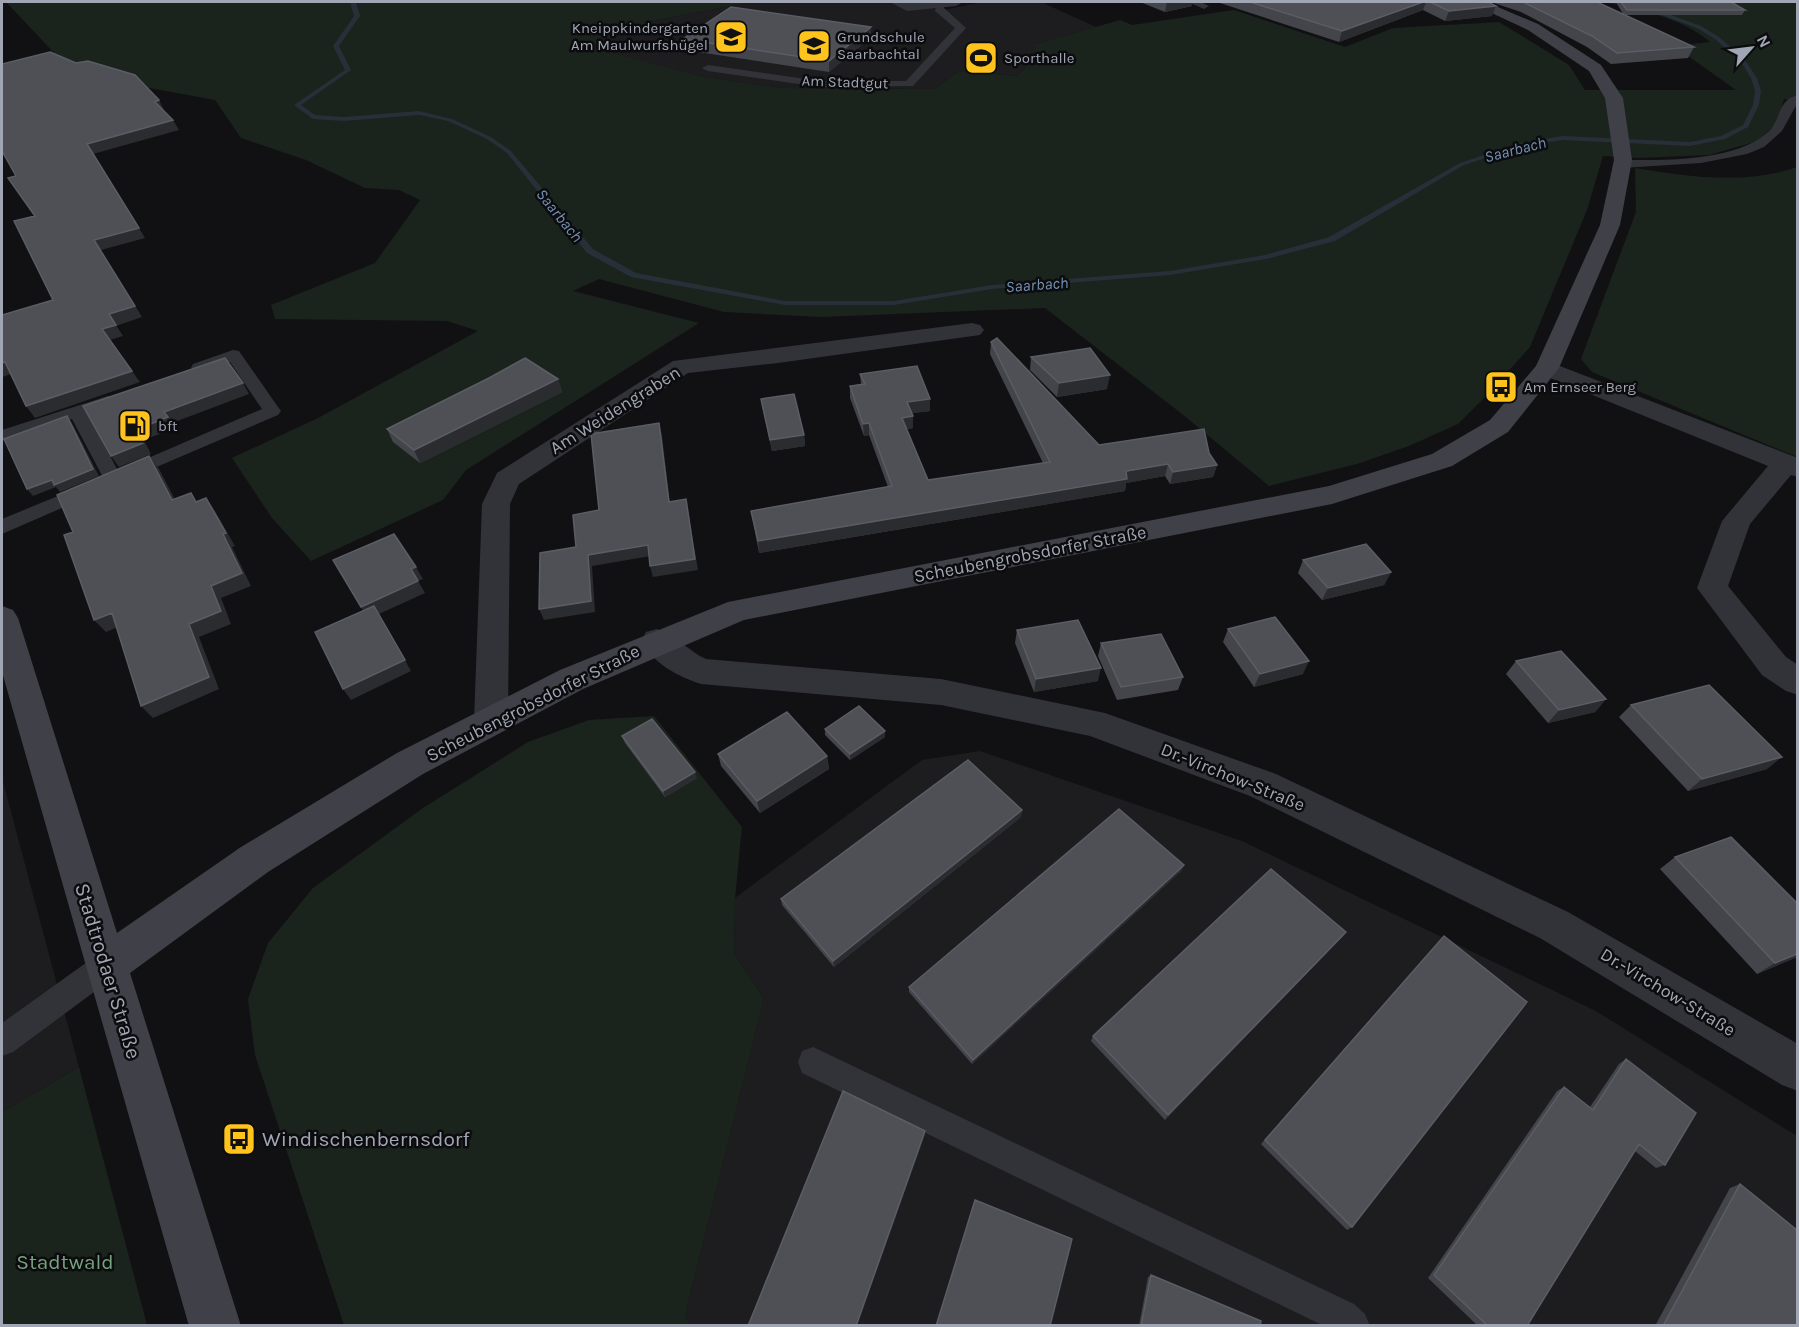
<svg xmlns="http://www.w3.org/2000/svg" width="1799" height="1327" font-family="Karla,sans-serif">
  <rect width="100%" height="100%" fill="#111113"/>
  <!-- built -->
  <path fill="#1d1d20" d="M752,2H927L943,10L983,2H1041L1096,27L1036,44V55L1017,76L959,71L934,89L782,88L705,77L589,47L652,21Z
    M980,751L1242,841L1596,1011L1797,1136V1325L689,1326L685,1315L764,998L734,954L735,898L922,760Z
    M2,778L79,1067L2,1112Z"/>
  <!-- green -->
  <path fill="#1b231d" d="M6,2H752L652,21L590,47L705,77L782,88L934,89L959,71L1017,76L1036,55V44L1120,20L1132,25L1234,10L1345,47L1393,28L1499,22L1569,65L1585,90H1736L1674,46L1710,42C1683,18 1637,8 1602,2H1797V101L1784,99L1777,123L1758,141L1709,155L1640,158L1603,156L1587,210L1530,347L1490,392L1458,424L1409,446L1357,464L1269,486L1182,414L1045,308L821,317L724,312L599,279L573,291L699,323L466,470L443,500L311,561L272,518L232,458L318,418L478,331L447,321L275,319L271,305L375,263L420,200L399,190L365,188L306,160L241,138L215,100L144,87L56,55Z
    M1797,167V457L1592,372L1581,359L1636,212L1635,168C1690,177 1744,185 1797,167Z
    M654,716L742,827L735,898L734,954L764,998L685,1315L689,1325H344L255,1055L248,999L268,943L313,888L423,808L528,742L589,720Z
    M79,1067L147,1325H2V1112Z"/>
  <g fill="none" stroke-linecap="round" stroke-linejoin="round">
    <!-- stream -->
    <path fill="#272f38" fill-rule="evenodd" d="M350,2H356L360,16L339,46L351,70L301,105L315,115L344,117L419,111L452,119L491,137L511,151L593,249L636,273L785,301H894L992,285L1170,271L1265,255L1329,237L1460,163L1520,143L1563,136L1690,142L1721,136L1743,125L1753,105L1755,91L1751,78L1741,62L1715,39L1697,28L1650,11L1652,8L1701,26L1719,37L1745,60L1757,78L1761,91L1759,105L1748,127L1725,139L1690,146L1563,140L1523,146L1464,165L1335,241L1266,259L1170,275L992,289L894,305H785L631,277L587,253L507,153L487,139L448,121L419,115L344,121L313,119L294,105L345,70L333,46L354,16Z"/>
    <!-- service -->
    <path fill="#323338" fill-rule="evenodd" d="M1188,2H1201L1209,6L1204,9Z
      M937,3H943L944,8L966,28L913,86L820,87L708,71L702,68L708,65L820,81H906L955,28L935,11Z
      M1798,95V102L1782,131L1764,147L1747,154L1701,163L1622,168L1616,164L1622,160C1664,160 1733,162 1767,133C1782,121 1776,100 1798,95Z
      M233,350L239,351L278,407L281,411L278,415L133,477L122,478L120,483H106L72,419L2,441V430L108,396H120L123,400L120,404L88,414L118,471L262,409L230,362L199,373L191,368L193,364Z
      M87,484L94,486L97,490L94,494L2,534V519Z
      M107,951L117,955L121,965L117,975L13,1052L2,1056V1023L97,955Z
      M813,1047L1354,1304L1365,1314L1370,1326H1324L802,1073L798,1062L802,1051Z"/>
    <!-- minor -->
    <path fill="#323338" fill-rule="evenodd" d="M890,2H963L956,6L907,11Z
      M972,323L980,325L984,330L980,335L778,363L688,373L519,484L510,504L508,721L503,731L491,735L479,731L474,721L482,504L497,473L673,361Z
      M1547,361L1798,458V477L1791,475L1750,524L1728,586L1786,657L1798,665V695L1786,691L1762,675L1697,588L1722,521L1768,466L1538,373L1535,368L1538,363Z
      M657,629C676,635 688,651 706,659L941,679L1105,713L1276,774L1568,912L1798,1044V1091L1782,1085L1540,938L1250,796L1090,736L941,705L701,684C677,676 654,664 641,641L646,632Z"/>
    <!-- secondary -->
    <path fill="#404148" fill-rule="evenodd" d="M1468,2H1486L1538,24L1601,65L1623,98L1632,160L1620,225L1559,368L1508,432L1452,466L1332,504L744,620L583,689L423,774L268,872L130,973L241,1326H189L2,672V606L13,610L18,618L117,933L241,847L397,753L560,670L728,602L1329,486L1432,454L1490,420L1536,366L1600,225L1614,160L1605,98L1589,71L1528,30Z"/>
  </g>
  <!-- wall -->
  <path fill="#44454b" d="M1140,2H1192V6L1165,12Z
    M1217,2H1488L1492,16L1445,21L1423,10L1339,42Z
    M1491,2H1597L1623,14L1616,2H1762L1734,3L1745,10L1742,15H1625L1694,47L1688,58L1611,64L1587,47L1521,12Z
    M871,27V37L829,72L685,50L683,39Z
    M991,342L1099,445L1209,453L1217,465L1213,477L1170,484L1165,476L1126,483L1125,491L759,553L751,511L888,487L869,435L864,436L850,398V386L861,384L860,374L930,399V411L911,413L913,428L907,429L928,480L1043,463L990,354Z
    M1031,357L1107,389L1057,397L1030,370Z
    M489,378L558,379L562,392L420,463L393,442L387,429Z
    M761,399L804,435L805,446L772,451L763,410Z
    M1303,560L1391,572L1384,585L1322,600L1298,573Z
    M1228,629L1303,674L1254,687L1223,642Z
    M1017,630L1098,681L1034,692L1015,643Z
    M1101,643L1183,677L1178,690L1117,700L1098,656Z
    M1516,661L1606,699L1595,712L1548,723L1506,674Z
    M1631,705L1767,769L1688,791L1619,717Z
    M825,729L885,731V737L850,760L825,735Z
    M622,736L697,778L665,797L625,743Z
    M718,754L827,756L829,769L760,813L721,766Z
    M1022,810L1021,817L834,967L782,905L781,899Z
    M1675,857L1797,957L1757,974L1660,869Z
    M1184,865L1181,871L972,1064L909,992V987Z
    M1444,936L1352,1227L1347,1230L1261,1144Z
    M1342,937L1165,1120L1091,1041L1093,1036Z
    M1626,1059L1665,1165L1656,1168L1635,1151L1527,1326H1478L1428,1278L1557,1091L1564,1087L1590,1107L1619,1064Z
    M1740,1184L1797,1326H1655L1730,1188Z
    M1151,1275L1260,1326H1139L1148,1277Z"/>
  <!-- shaded-wall -->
  <path fill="#2b2c30" d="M1167,2H1192V6L1165,12Z
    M1423,2H1426L1423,10L1339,42L1342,31Z
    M1496,6L1492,16L1445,21L1449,11Z
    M871,27V37L829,72V61Z
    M159,100L164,110L160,111L155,102Z
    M173,120L179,130L93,154L87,144Z
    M139,228L145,238L101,250L142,317L116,326L109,314L94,240Z
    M116,325L123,336L110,340L102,329Z
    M5,362L14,373L2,377V363Z
    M132,371L140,382L35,418L26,406Z
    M1110,375L1107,389L1057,397L1059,383Z
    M558,379L562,392L420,463L414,450Z
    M243,383L249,394L172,423L175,428L144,440L151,454L119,467L111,456L136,430L164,412Z
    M930,399V411L906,414L907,402Z
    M67,416L72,423L99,476L60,492L56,487L33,496L27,489Z
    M913,416V428L902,430V418Z
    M659,423L662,435L671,513L669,502Z
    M869,423V435L864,436L863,424Z
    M804,435L805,446L772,451L770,440Z
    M149,456L159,469L182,513L172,500Z
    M1168,464L1165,476L1126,483L1125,491L759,553L758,541Z
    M1217,465L1213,477L1170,484L1173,472Z
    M206,498L215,511L235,546L232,547L251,586L221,598L231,624L199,637L219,689L153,718L141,706L211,586Z
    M686,499L698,570L653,577L650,566Z
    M648,545L651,556L592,566L595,612L544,620L539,609L588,555Z
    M416,567L423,579L418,581L425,593L379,614L411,671L351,700L343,689L368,619L361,607L411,569Z
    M1391,572L1384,585L1322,600L1328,588Z
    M112,613L123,625L106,632L94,620Z
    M1309,661L1303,674L1254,687L1260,674Z
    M1101,668L1098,681L1034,692L1036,679Z
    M1606,699L1595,712L1548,723L1559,710Z
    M885,731V737L850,760V754Z
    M827,756L829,769L760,813L757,801Z
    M1782,757L1767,769L1688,791L1702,779Z
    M695,772L697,778L665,797L663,791Z
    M1022,810L1021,817L834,967L833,961Z
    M1184,865L1181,871L972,1064L973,1060Z
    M1346,932L1342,937L1165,1120L1168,1115Z
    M1797,954V957L1757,974L1775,963Z
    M925,1131V1135L857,1326H856Z"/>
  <!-- building -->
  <path fill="#4e5056" stroke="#5b5d65" stroke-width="1.5" d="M1250,2H1423L1342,31Z
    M1430,2H1488L1496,6L1449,11Z
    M1523,2H1597L1694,47L1617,53L1592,36Z
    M1621,2H1731L1745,10H1627Z
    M731,7L871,27L829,61L683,39Z
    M50,52L76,63L88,61L135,75L159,100L155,102L173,120L87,144L139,228L94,240L135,306L109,314L116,325L102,329L132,371L26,406L5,362L2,363V315L53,300L14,221L35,216L8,178L16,176L2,151V64Z
    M997,338L1099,445L1204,429L1209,453L1217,465L1173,472L1168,464L1126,471L1127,479L758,541L751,511L892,486L869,423L863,424L850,386L865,384L860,374L917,366L930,399L907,402L913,416L902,418L928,480L1050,462L991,342Z
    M1090,348L1110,375L1059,383L1031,357Z
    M225,358L243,383L164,412L168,417L136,430L143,443L111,456L83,406Z
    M525,358L558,379L414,450L387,429L489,378Z
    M794,394L804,435L770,440L761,399Z
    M67,416L93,469L54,485L52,480L27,489L4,439Z
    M659,423L669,502L686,499L695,559L650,566L648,545L588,555L591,601L539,609L540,553L576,547L573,515L599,510L591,434Z
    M149,456L172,500L191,493L196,502L206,498L226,533L223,534L242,573L211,586L221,611L189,624L209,677L141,706L112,613L94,620L64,535L73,532L57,495Z
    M394,534L416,567L411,569L418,581L361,607L333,560Z
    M1366,544L1391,572L1328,588L1303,560Z
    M374,606L405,660L343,689L315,632Z
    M1275,617L1309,661L1260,674L1228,629Z
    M1078,620L1101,668L1036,679L1017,630Z
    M1161,634L1183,677L1121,687L1101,643Z
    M1561,651L1606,699L1559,710L1516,661Z
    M1709,685L1782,757L1702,779L1631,705Z
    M859,706L885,731L850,754L825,729Z
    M787,712L827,756L757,801L718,754Z
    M652,719L695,772L663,791L622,736Z
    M968,760L1022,810L833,961L781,899Z
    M1119,809L1184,865L973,1060L909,987Z
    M1731,837L1797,903V954L1775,963L1675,857Z
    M1271,869L1346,932L1168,1115L1093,1036Z
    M1444,936L1527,1002L1352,1227L1265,1140Z
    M1626,1059L1696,1113L1665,1165L1639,1144L1527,1326H1488L1434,1275L1564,1087L1593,1110Z
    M843,1091L925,1131L856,1326H748Z
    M1740,1184L1797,1230V1326H1663Z
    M975,1200L1072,1239L1050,1326H936Z
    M1151,1275L1261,1321L1260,1326H1141Z"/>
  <!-- icons -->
  <defs>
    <symbol id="school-square" viewBox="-11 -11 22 22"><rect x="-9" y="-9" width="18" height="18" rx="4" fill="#ffc31d" stroke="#0c0c0e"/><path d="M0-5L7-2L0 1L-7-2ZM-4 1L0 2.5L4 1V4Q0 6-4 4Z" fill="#111"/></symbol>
    <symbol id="stadium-square" viewBox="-11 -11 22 22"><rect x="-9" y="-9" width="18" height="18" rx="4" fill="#ffc31d" stroke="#0c0c0e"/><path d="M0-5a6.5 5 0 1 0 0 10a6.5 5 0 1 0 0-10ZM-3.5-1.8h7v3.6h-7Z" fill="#111"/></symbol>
    <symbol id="bus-square" viewBox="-11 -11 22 22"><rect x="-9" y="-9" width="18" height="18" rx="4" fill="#ffc31d" stroke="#0c0c0e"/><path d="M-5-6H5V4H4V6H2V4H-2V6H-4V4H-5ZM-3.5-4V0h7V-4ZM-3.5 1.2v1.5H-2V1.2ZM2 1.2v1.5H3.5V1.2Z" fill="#111"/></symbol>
    <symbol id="fuel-square" viewBox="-11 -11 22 22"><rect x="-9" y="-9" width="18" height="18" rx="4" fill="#ffc31d" stroke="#0c0c0e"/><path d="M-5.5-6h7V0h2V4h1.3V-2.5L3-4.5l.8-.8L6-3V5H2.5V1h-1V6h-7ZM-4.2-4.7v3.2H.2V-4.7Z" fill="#111"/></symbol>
  </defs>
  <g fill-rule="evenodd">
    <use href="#school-square" x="712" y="18" width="38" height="38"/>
    <use href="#school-square" x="795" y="27" width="38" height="38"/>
    <use href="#stadium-square" x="962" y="39" width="38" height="38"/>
    <use href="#bus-square" x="1482" y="368" width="38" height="38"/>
    <use href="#fuel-square" x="116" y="407" width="38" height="38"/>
    <use href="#bus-square" x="220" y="1120" width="38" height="38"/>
  </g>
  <g text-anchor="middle" stroke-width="5" stroke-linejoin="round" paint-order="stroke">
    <!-- far-poi labels -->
    <g font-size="15" fill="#a1a6b5" stroke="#0c0c0e" text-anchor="start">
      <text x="708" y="33" text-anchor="end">Kneippkindergarten<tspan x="708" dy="17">Am Maulwurfshügel</tspan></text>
      <text x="837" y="42">Grundschule<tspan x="837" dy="17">Saarbachtal</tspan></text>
      <text x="1004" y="63">Sporthalle</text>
      <text x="1524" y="392">Am Ernseer Berg</text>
      <text x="158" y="431">bft</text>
    </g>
    <!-- far-street labels -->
    <g font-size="15" fill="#a1a6b5" stroke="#0c0c0e">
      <text transform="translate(845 82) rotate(2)" y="5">Am Stadtgut</text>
    </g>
    <!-- far-water labels -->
    <g font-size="16" font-style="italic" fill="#7592b4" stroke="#0c0c0e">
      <text transform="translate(1515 149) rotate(-14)" y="6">Saarbach</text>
      <text transform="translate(560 215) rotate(51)" y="6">Saarbach</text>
      <text transform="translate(1037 284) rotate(-4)" y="6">Saarbach</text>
    </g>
    <!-- street labels -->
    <g font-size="18" fill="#a1a6b5" stroke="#0c0c0e">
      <text transform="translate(615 410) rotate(-32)" y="6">Am Weidengraben</text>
      <text transform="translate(1030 554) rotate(-11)" y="6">Scheubengrobsdorfer Straße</text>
      <text transform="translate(533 703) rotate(-27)" y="6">Scheubengrobsdorfer Straße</text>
      <text transform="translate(1233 777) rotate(22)" y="6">Dr.-Virchow-Straße</text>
      <text transform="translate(1668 992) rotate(31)" y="6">Dr.-Virchow-Straße</text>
    </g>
    <!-- near-street labels -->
    <g font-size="21" fill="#a1a6b5" stroke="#0c0c0e">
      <text transform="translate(108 971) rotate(73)" y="7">Stadtrodaer Straße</text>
    </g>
    <!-- near-poi labels -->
    <g font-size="21" fill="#a1a6b5" stroke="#0c0c0e" text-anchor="start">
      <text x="262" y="1146">Windischenbernsdorf</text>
    </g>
    <!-- near-park labels -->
    <g font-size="21" fill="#76a27c" stroke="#0c0c0e">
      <text x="65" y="1269">Stadtwald</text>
    </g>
  </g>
  <!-- border -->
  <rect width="1799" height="1327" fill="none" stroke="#a1a6b5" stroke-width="6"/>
  <!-- north arrow -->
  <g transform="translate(1751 48) rotate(62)" stroke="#0c0c0e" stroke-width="4.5" paint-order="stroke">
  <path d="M0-4.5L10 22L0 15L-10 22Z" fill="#a1a6b5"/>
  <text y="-9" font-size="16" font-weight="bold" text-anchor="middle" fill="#a1a6b5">N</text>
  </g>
</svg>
